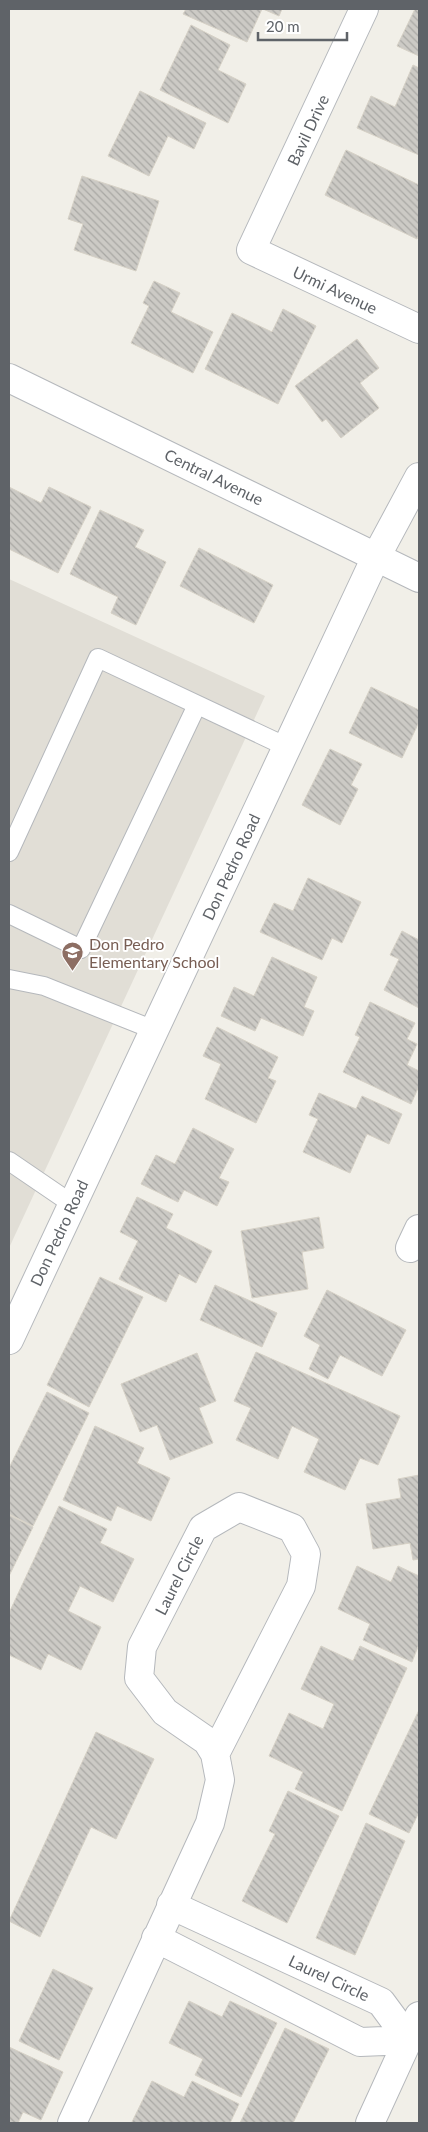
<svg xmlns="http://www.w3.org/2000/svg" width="428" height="2132" font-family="Lato,sans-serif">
  <defs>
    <pattern id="building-back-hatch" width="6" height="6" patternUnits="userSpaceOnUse" patternTransform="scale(1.25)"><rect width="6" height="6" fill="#cccac5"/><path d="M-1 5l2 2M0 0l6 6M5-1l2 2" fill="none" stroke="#a9a8a4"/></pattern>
  </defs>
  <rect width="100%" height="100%" fill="#f1efe8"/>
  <!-- education -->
  <path fill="#e1ded6" d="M9,579L265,696L9,1248Z"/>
  <!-- building -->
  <path fill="url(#building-back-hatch)" stroke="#d6d1c6" d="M186,9H262L247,42L183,14Z
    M263,9H282L279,16Z
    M415,9H419V56L397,46Z
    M191,25L230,45L218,70L246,84L228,123L160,90Z
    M413,65L419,68V155L357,128L371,96L395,107Z
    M140,91L206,123L194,149L168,136L149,176L108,156Z
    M346,150L419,185V234L417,239L325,195Z
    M82,176L159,201L136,271L74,250L83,224L68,219Z
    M154,281L180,293L171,312L213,332L193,373L131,343L149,306L143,303Z
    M283,309L316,326L278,404L205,369L232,313L272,332Z
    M357,339L379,368L360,383L379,408L341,438L326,419L322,422L295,386Z
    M9,487L41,503L49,487L91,507L58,573L9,549Z
    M100,510L144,530L135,547L166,562L136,625L111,613L118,597L70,574Z
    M199,548L273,585L254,623L180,586Z
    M371,687L419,710V722L402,758L349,733Z
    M330,749L362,764L351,785L358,789L340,825L302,805Z
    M308,878L361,902L342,943L332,938L322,960L260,932L274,903L293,911Z
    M402,931L419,940V1008L384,990L399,959L390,955Z
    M272,957L317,977L304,1007L314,1011L303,1036L261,1018L255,1031L221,1016L234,987L254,996Z
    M370,1002L415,1023L407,1039L417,1044L407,1065L419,1071V1086L411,1104L343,1072L360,1037L355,1035Z
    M217,1027L278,1057L268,1078L276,1081L256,1123L205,1099L221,1064L203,1056Z
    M319,1093L356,1109L362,1096L402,1114L389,1144L367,1134L350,1173L303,1152L318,1119L309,1115Z
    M193,1128L234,1149L219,1178L229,1182L217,1206L184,1190L178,1202L141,1184L156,1155L175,1164Z
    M137,1197L173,1214L166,1228L212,1251L196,1283L179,1274L166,1302L119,1279L138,1241L120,1232Z
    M319,1217L324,1248L302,1252L308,1289L252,1298L241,1231Z
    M100,1277L143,1297L89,1407L47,1385Z
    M215,1285L277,1313L262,1347L200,1320Z
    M327,1290L406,1330L382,1376L340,1355L328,1379L309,1369L320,1345L304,1336Z
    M256,1352L400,1416L378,1465L360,1458L345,1490L304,1472L319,1439L292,1426L278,1459L236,1440L251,1408L234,1401Z
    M197,1353L216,1401L199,1408L213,1443L170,1460L157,1425L140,1432L121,1384Z
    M47,1392L89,1413L33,1526L9,1514V1468Z
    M95,1426L144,1448L137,1463L170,1478L151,1521L117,1506L111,1521L63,1500Z
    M419,1475V1559L413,1560L410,1543L373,1549L366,1504L401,1498L398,1479Z
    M59,1506L107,1529L100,1543L134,1559L113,1602L80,1586L68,1611L101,1627L81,1670L48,1654L41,1670L9,1655V1613Z
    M9,1515L33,1527L9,1576Z
    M357,1566L391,1582L398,1566L419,1576V1644L412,1662L363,1640L370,1624L338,1609Z
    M321,1646L353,1661L360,1646L407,1668L342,1811L295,1789L303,1772L269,1756L289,1713L323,1729L334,1704L301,1689Z
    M419,1710V1812L409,1833L369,1814Z
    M96,1732L154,1759L116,1839L91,1827L40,1937L9,1921Z
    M288,1791L339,1816L287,1923L242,1901L275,1834L269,1831Z
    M366,1823L405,1841L355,1955L316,1938Z
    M53,1969L93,1988L59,2060L19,2041Z
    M189,2001L222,2017L230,2001L277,2023L241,2097L195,2075L203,2059L169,2043Z
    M285,2028L329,2049L293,2123H240Z
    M9,2047L63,2072L41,2120L23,2112L18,2123H9Z
    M152,2081L184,2097L192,2081L239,2104L230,2123H134L132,2122Z"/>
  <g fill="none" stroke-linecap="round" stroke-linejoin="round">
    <defs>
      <path id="service" d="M9,852L98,658L287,747
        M9,914L81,949L197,705
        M9,979L44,986L154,1030
        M9,1161L72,1204"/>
      <path id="minor" d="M364,9L251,250L419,329
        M410,1248L419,1229
        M9,1340L376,557L419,477
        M171,1905L381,2002L409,2040
        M156,1938L360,2042L409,2040
        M72,2123L210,1823L220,1780L215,1754L207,1741L165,1712L139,1678L142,1647L203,1528L239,1507L292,1528L306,1554L301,1586L215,1754
        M370,2123L419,2016"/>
      <path id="tertiary" d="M9,378L419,578"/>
    </defs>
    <!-- service casing -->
    <use href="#service" stroke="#b5b8bc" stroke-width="20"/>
    <!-- minor casing -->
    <use href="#minor" stroke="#b5b8bc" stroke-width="30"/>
    <!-- tertiary casing -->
    <use href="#tertiary" stroke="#b5b8bc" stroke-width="30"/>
    <!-- service -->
    <use href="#service" stroke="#fff" stroke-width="18"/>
    <!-- minor -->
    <use href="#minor" stroke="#fff" stroke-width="28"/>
    <!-- tertiary -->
    <use href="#tertiary" stroke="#fff" stroke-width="28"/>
  </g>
  <!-- icons -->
  <defs>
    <symbol id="school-pin" viewBox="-11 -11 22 30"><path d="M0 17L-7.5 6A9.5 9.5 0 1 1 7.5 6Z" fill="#8d6e63" stroke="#fff"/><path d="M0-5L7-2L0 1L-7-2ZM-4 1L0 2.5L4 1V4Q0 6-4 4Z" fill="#fff"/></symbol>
  </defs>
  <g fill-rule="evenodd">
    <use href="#school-pin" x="60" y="940" width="25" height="34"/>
  </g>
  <g text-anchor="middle" stroke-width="4" stroke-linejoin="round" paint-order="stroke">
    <!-- street labels -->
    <g font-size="16" fill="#5f6368" stroke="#fff">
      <text transform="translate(308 130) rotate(-65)" y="6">Bavil Drive</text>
      <text transform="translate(335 290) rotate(25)" y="6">Urmi Avenue</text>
      <text transform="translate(214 477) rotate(26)" y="6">Central Avenue</text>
      <text transform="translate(231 867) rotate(-65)" y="6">Don Pedro Road</text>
      <text transform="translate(59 1233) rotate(-65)" y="6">Don Pedro Road</text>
      <text transform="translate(179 1575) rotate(-63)" y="6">Laurel Circle</text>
      <text transform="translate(329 1978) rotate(25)" y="6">Laurel Circle</text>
    </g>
    <!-- education labels -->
    <g font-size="16" fill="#785e54" stroke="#fff" text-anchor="start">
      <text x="89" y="950">Don Pedro<tspan x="89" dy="18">Elementary School</tspan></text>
    </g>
  </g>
  <!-- border -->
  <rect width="428" height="2132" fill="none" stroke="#5f6368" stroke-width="20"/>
  <!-- scale -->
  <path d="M258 32v8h89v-8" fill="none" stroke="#5f6368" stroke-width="2.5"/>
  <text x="266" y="32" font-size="15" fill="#5f6368" stroke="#ffffff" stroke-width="4" paint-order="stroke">20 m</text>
</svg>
